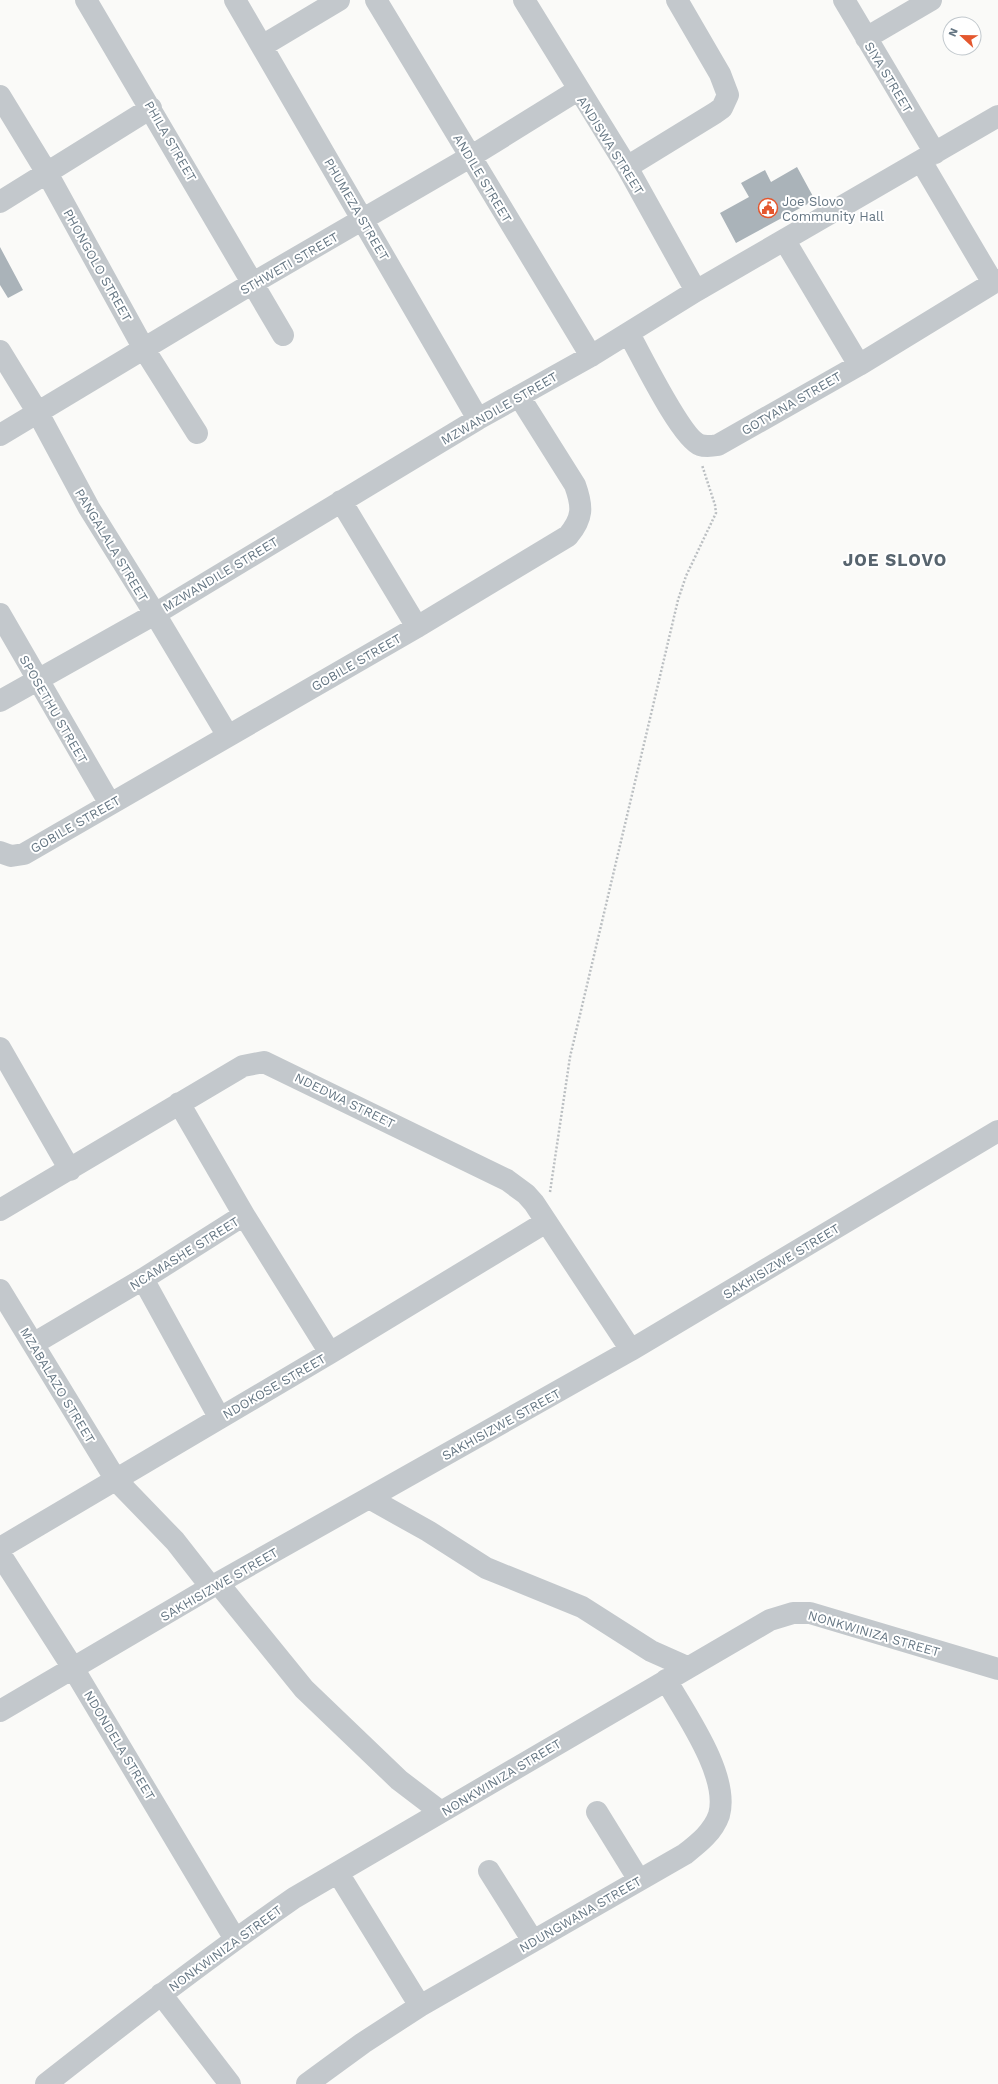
<svg xmlns="http://www.w3.org/2000/svg" width="998" height="2084" font-family="'Work Sans',sans-serif">
  <rect width="100%" height="100%" fill="#fafaf8"/>
  <!-- building -->
  <path fill="#aab3b9" d="M797,167L815,200L736,243L720,213L749,197L741,183L765,170L771,182Z
    M0,247L23,290L8,298L0,285Z"/>
  <g fill="none" stroke-linecap="round" stroke-linejoin="round">
    <!-- path -->
    <path stroke="#bbbfc2" stroke-width="2.5" stroke-dasharray="2 2" stroke-linecap="butt" d="M550,1192L570,1057L678,600L686,576L716,513L715,505L702,465"/>
    <!-- minor -->
    <path stroke="#c3c8cc" stroke-width="22" d="M86,0L283,335
      M235,0L478,419
      M376,0L591,356
      M524,0L627,167L696,291
      M844,0L935,153
      M866,38L931,0
      M262,46L339,0
      M0,96L47,173L144,349L197,433
      M921,161L993,283
      M627,167L715,113L722,108L728,95L720,74L677,0
      M0,202L151,108
      M785,241L859,365
      M629,334C641,355 681,438 700,445C706,447 712,446 718,445L859,365L998,280
      M0,351L38,413L89,508L155,614L228,736
      M0,435L253,283L470,157L578,90
      M341,501L417,627
      M0,614L110,804
      M0,701L155,614L478,419L591,356L696,291L998,116
      M0,852L11,856L24,854L417,627L568,536C583,518 583,507 575,485L519,396
      M0,1048L70,1170
      M0,1210L243,1066L264,1062L507,1180L526,1194L534,1203L631,1350
      M244,1215L330,1353
      M143,1279L219,1417
      M0,1290L116,1480L175,1541L211,1587
      M33,1344L143,1279L244,1215L179,1103
      M369,1498L428,1531L486,1568L582,1607L651,1651L687,1667
      M0,1548L330,1353L546,1222
      M0,1554L73,1668L235,1939
      M218,1583L304,1689L399,1780L441,1812
      M0,1711L211,1587L631,1350L998,1131
      M597,1812L639,1880
      M489,1871L533,1941
      M338,1873L420,2006
      M161,1994L230,2084
      M46,2084C127,2020 209,1957 294,1898L770,1620L793,1613H810L998,1669
      M307,2084L363,2043L420,2006L685,1854C699,1843 713,1832 719,1815C730,1776 685,1713 666,1680"/>
  </g>
  <!-- icons -->
  <defs>
    <symbol id="civic-ring" viewBox="-11 -11 22 22"><circle r="9.5" fill="#fff" stroke="#e4572e" stroke-width="1.5"/><path d="M-.6-6.5H3V-4.5H.6V-3L4-1V1h2V6H-6V1h2V-1L-.6-3ZM-1.2 2.5V6h2.4V2.5Z" fill="#e4572e"/></symbol>
  </defs>
  <g fill-rule="evenodd">
    <use href="#civic-ring" x="757" y="197" width="22" height="22"/>
  </g>
  <g text-anchor="middle" stroke-width="4" stroke-linejoin="round" paint-order="stroke">
    <!-- street labels -->
    <g font-size="13" fill="#657683" stroke="#fff">
      <text transform="translate(889 77) rotate(59)" y="5">SIYA STREET</text>
      <text transform="translate(171 141) rotate(60)" y="5">PHILA STREET</text>
      <text transform="translate(611 145) rotate(58)" y="5">ANDISWA STREET</text>
      <text transform="translate(483 178) rotate(59)" y="5">ANDILE STREET</text>
      <text transform="translate(357 209) rotate(60)" y="5">PHUMEZA STREET</text>
      <text transform="translate(289 263) rotate(-30)" y="5">STHWETI STREET</text>
      <text transform="translate(98 265) rotate(61)" y="5">PHONGOLO STREET</text>
      <text transform="translate(791 403) rotate(-30)" y="5">GOTYANA STREET</text>
      <text transform="translate(499 408) rotate(-30)" y="5">MZWANDILE STREET</text>
      <text transform="translate(112 545) rotate(59)" y="5">PANGALALA STREET</text>
      <text transform="translate(220 574) rotate(-31)" y="5">MZWANDILE STREET</text>
      <text transform="translate(356 662) rotate(-30)" y="5">GOBILE STREET</text>
      <text transform="translate(54 709) rotate(60)" y="5">SPOSETHU STREET</text>
      <text transform="translate(75 824) rotate(-30)" y="5">GOBILE STREET</text>
      <text transform="translate(345 1100) rotate(26)" y="5">NDEDWA STREET</text>
      <text transform="translate(184 1253) rotate(-32)" y="5">NCAMASHE STREET</text>
      <text transform="translate(781 1261) rotate(-31)" y="5">SAKHISIZWE STREET</text>
      <text transform="translate(58 1385) rotate(59)" y="5">MZABALAZO STREET</text>
      <text transform="translate(274 1386) rotate(-30)" y="5">NDOKOSE STREET</text>
      <text transform="translate(501 1424) rotate(-29)" y="5">SAKHISIZWE STREET</text>
      <text transform="translate(219 1584) rotate(-30)" y="5">SAKHISIZWE STREET</text>
      <text transform="translate(874 1633) rotate(16)" y="5">NONKWINIZA STREET</text>
      <text transform="translate(120 1745) rotate(59)" y="5">NDONDELA STREET</text>
      <text transform="translate(501 1777) rotate(-31)" y="5">NONKWINIZA STREET</text>
      <text transform="translate(580 1914) rotate(-30)" y="5">NDUNGWANA STREET</text>
      <text transform="translate(225 1948) rotate(-36)" y="5">NONKWINIZA STREET</text>
    </g>
    <!-- poi labels -->
    <g font-size="13" fill="#657683" stroke="#fff" text-anchor="start">
      <text x="782" y="206">Joe Slovo<tspan x="782" dy="15">Community Hall</tspan></text>
    </g>
    <!-- district labels -->
    <g font-size="17" font-weight="bold" letter-spacing="1" fill="#57646e" stroke="#fff">
      <text x="895" y="566">JOE SLOVO</text>
    </g>
  </g>
  <!-- north arrow -->
  <g transform="translate(962 36) rotate(292)"><circle r="19" fill="#ffffff" stroke="#c1c8cd"/>
  <path d="M0-3L7 15L0 10L-7 15Z" fill="#e4572e"/>
  <text y="-6" font-size="11" font-weight="bold" text-anchor="middle" fill="#657683">N</text>
  </g>
</svg>
